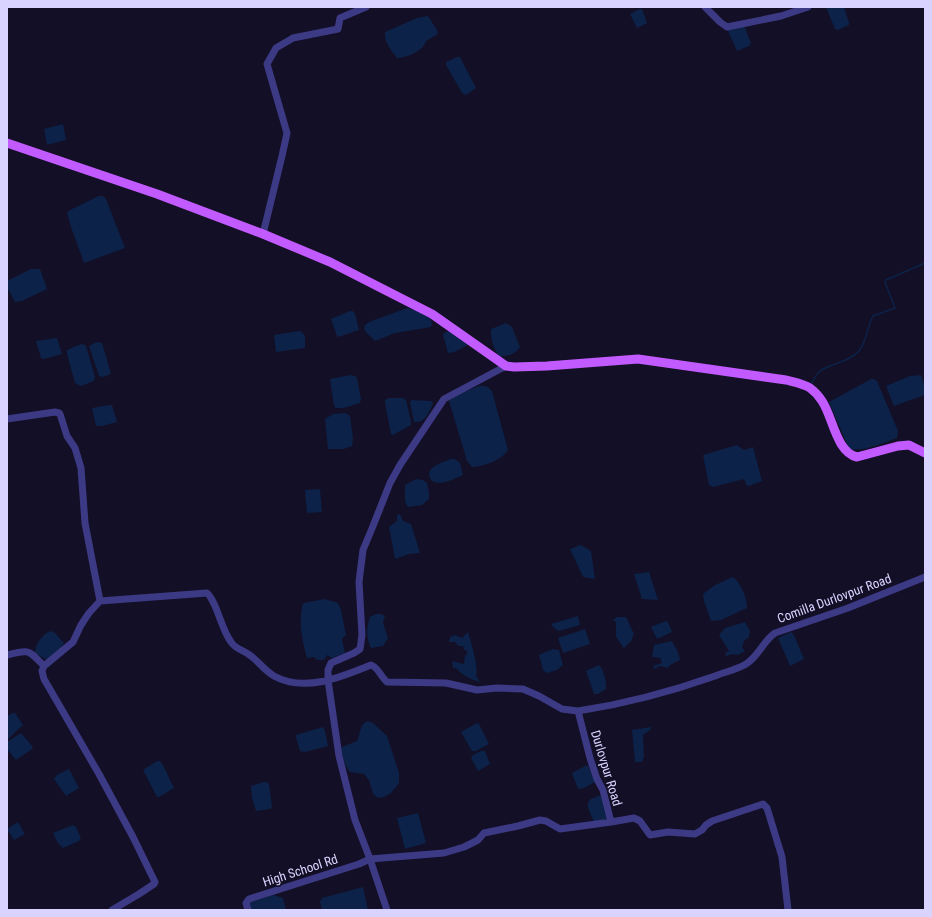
<svg xmlns="http://www.w3.org/2000/svg" width="932" height="917" font-family="'Roboto Condensed',sans-serif">
  <rect width="100%" height="100%" fill="#130f26"/>
  <!-- water -->
  <path fill="#0c2248" d="M826,7H844L849,23V25L838,30L835,29Z
    M640,9H642L647,23L637,28L630,14Z
    M428,16L437,30L438,34L426,41C424,51 406,58 397,58C391,50 384,42 385,32L417,18Z
    M742,25L745,28L751,43L749,46L737,51L727,29Z
    M457,57H460L476,88L466,95L462,93L446,65V62Z
    M63,124L66,140L47,145L44,129Z
    M99,196H103L106,199L125,248L84,263L71,227L67,213L70,210Z
    M31,269H40L47,289L22,301L15,302L7,287V281Z
    M407,308L418,311L431,319L432,325L431,327L395,333L375,341L365,331L364,326L369,322Z
    M350,311H353L355,314L359,330L338,337L337,336L331,319Z
    M506,323L512,327L520,347C516,354 507,357 499,356C494,350 490,337 491,329Z
    M299,331L302,332L305,336V348L276,352L274,335Z
    M449,331L468,345L454,352L448,353L443,335L444,333Z
    M57,338L62,354L44,359L41,358L36,341Z
    M97,342L102,343L111,374L103,377L99,376L89,346Z
    M81,344L85,345L86,346L95,377L94,381L81,386L75,383L67,354V350Z
    M350,375L355,376L357,378L361,399L360,403L344,408H336L334,406L330,379Z
    M921,375L925,387V395L894,406L886,386L910,376Z
    M871,379H874L877,381L898,431L897,438C882,443 865,452 849,449L829,402Z
    M479,386C485,385 488,386 492,391L508,450C502,460 483,467 472,467L467,461L449,401V399L459,394Z
    M389,398H403L406,400L411,421V425L393,435L391,434L385,403V400Z
    M412,400L432,401L433,404C428,413 426,423 414,422L410,402Z
    M109,405H112L117,422L102,426H96L92,408Z
    M346,413L350,416L353,438L352,446L344,449H328L325,419L333,414Z
    M737,445L744,450L753,447L762,481L749,486H747L744,479L713,487L709,485L703,455Z
    M451,459H455L460,463L463,475C454,479 441,486 432,481C422,468 441,463 451,459Z
    M416,479L423,480L427,483L429,493V499L422,505L408,507L405,502V485Z
    M320,489L322,512L307,513L305,490Z
    M400,514L403,521L411,524L420,553L409,554L395,559L389,527L397,521V515Z
    M581,545L591,551L595,579L583,577L570,549Z
    M649,572L658,600L642,599L634,574Z
    M733,577C740,582 748,599 747,608L721,620L711,621L704,601L703,594L715,585Z
    M325,599L338,603L341,610L346,635L342,639L345,653L332,658L327,655L324,660H317L314,657L307,658C302,640 298,621 303,603Z
    M376,614H381L385,616L383,623L388,638L383,646L371,648C366,637 366,629 370,617Z
    M578,616L580,625L559,631L555,629L551,624Z
    M617,617H626L634,634L631,641L624,648L616,637V622L613,620Z
    M666,621L668,622L672,632L657,639L651,627Z
    M745,622L750,631L749,637L744,641L742,647L745,651L738,655L732,654L726,656L725,653L729,651L719,635L725,628Z
    M585,629L590,644L563,653L558,638Z
    M51,631L55,633L64,643L57,653L47,660L35,653C35,645 43,633 51,631Z
    M468,632C471,642 479,668 476,676L480,682C471,680 462,675 456,668H453L452,661L464,664L465,655H467V651L464,650L463,646H458L456,642H449L450,637L455,635L462,638Z
    M791,632L794,635L804,659L790,666L778,638Z
    M672,641L678,652L680,660L670,665L668,668L660,666L654,669L653,666L662,663L660,658L652,657L654,645Z
    M553,649L559,650L563,665L557,670L547,673L543,670L539,655Z
    M599,665C604,671 607,682 606,689L598,694H594L586,671Z
    M13,713H15L23,725L7,740V716Z
    M368,721L373,723L387,736L399,773V783L391,793L384,797L378,798L373,794L369,780L364,774L350,772C345,765 341,756 342,747L357,741C361,733 359,724 368,721Z
    M477,723L479,724L489,744L476,751H472L461,732Z
    M323,727L325,731L328,746L305,752L300,751L296,737V735Z
    M651,727L650,730L643,735L644,757L642,762H635L632,730Z
    M21,733L33,747L32,749L16,760L7,749V742Z
    M481,751H485L490,764L478,771L471,758L473,755Z
    M157,761H160L163,765L174,788L159,797H157L143,770Z
    M587,765L589,767L595,782L584,788L578,789L572,773Z
    M69,769L79,788L66,796L54,779L57,775Z
    M264,782H267L269,784L272,807L270,809L256,811L252,798L251,786Z
    M601,795L607,819L597,822H594L588,808V802L591,799Z
    M418,813L426,843L405,849L397,818Z
    M18,822L25,834L14,840L7,829Z
    M73,825L76,827L81,838L79,841L63,848L58,843L53,833Z
    M363,887L368,910H322L320,902L322,898Z
    M273,895L283,898L286,910H251L248,903Z"/>
  <g fill="none" stroke-linecap="round" stroke-linejoin="round">
    <!-- stream -->
    <path stroke="#0c2248" stroke-width="1.5" d="M811,384C814,380 816,374 820,371C832,363 849,362 859,351C866,343 868,325 873,316L895,308L885,282L886,280L925,263"/>
    <!-- minor -->
    <path stroke="#3d3a85" stroke-width="7" d="M705,7L720,22L727,27L781,16L808,7
      M263,234L282,156L287,133L267,64L276,48L293,38L338,29L340,18L366,7
      M7,419L55,412L59,413L60,414L67,436L75,448L81,468L85,523L100,601
      M7,655C30,649 28,650 44,666
      M611,822L634,818L640,821L650,835L668,832L695,834L702,830L706,825L712,821L763,804L767,808L782,857L788,910
      M112,910L139,894L154,884L155,882L133,837L99,774L44,679L42,671L44,666L73,642L81,625L89,613L100,601L207,593C217,602 221,629 231,642C236,650 244,650 251,656C259,662 265,671 274,676C304,693 342,677 371,665C378,667 381,677 387,682L446,683L477,690L497,688L523,689L539,696L562,709L578,711
      M248,910L246,903L249,899L359,864L370,859L444,853L464,847L478,840L484,833L518,826L540,820L546,821L560,829L611,822L603,790L597,779L590,758L578,711C624,704 670,692 715,676C725,672 736,670 746,664C759,656 763,641 775,633L848,608L925,577
      M387,910L370,859L355,820L339,756L328,680V670L331,663L354,653L360,649L362,635L359,582L363,550L373,526L390,483L400,465L444,399L506,366"/>
    <!-- major -->
    <path stroke="#c25bff" stroke-width="9" d="M7,143L157,194L263,234L330,262L432,314L506,366L514,367L547,366L638,359L786,380C793,382 804,384 810,388C814,391 819,396 822,401C833,417 836,452 857,457L898,446L909,445L925,453"/>
  </g>
  <g text-anchor="middle" stroke-width="3.5" stroke-linejoin="round" paint-order="stroke">
    <!-- street labels -->
    <g font-size="13" fill="#d9d4ff" stroke="#130f26">
      <text transform="translate(834 598) rotate(-20)" y="5">Comilla Durlovpur Road</text>
      <text transform="translate(607 768) rotate(73)" y="5">Durlovpur Road</text>
      <text transform="translate(300 870) rotate(-18)" y="5">High School Rd</text>
    </g>
  </g>
  <!-- border -->
  <rect width="932" height="917" fill="none" stroke="#d9d4ff" stroke-width="16"/>
</svg>
